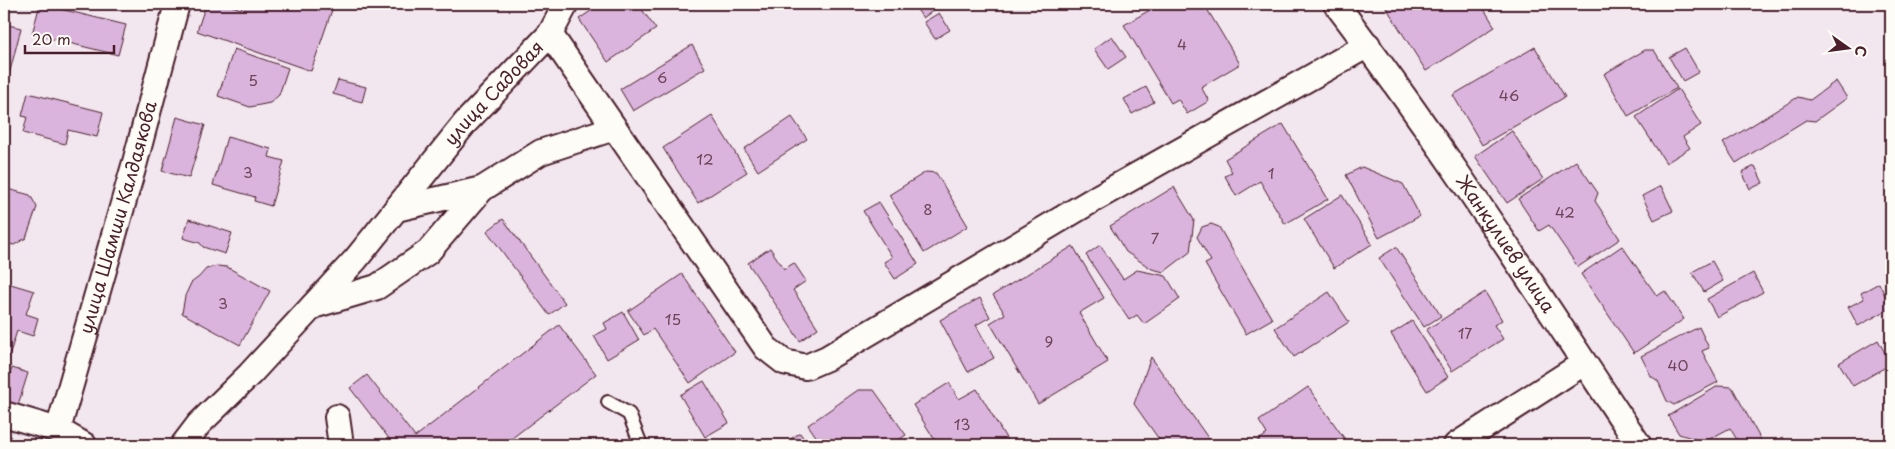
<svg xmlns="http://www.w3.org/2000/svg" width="1895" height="449" font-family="'Playpen Sans',sans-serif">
  <rect width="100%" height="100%" fill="#f2e6ef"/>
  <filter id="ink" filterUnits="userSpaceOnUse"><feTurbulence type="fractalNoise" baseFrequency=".02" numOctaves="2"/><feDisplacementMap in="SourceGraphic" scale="10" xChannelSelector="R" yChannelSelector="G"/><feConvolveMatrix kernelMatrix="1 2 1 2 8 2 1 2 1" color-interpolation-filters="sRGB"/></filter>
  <g filter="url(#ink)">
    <!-- building -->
    <path fill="#dab4dd" stroke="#4a1f2b" d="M40,4L126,25L118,55L32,34Z
      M206,4H226L241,9L243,4H334L311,71L197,31Z
      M601,4H619L622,7L627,4H638L656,29L608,62L579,19Z
      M913,4H929L934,10L923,18Z
      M1160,4H1204L1240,64L1201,87L1209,101L1187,114L1178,99L1171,103L1124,25Z
      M1384,4H1481L1495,27L1426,71Z
      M939,13L950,30L935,39L924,22Z
      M4,24L21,28L8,79L4,78Z
      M1112,36L1126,57L1108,69L1094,49Z
      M692,45L705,68L633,111L620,89Z
      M1535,47L1565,97L1482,145L1453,95Z
      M1685,48L1699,72L1683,81L1669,57Z
      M234,49L288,68L279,95L270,103L250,107L218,96Z
      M1645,50H1654L1677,88L1628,116L1604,74Z
      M338,80L366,87L362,102L333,94Z
      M1836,81L1847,98L1815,121L1806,120L1736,163L1723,143L1798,97L1810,100Z
      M1146,87L1154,102L1132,114L1124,99Z
      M1678,89L1701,125L1683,137L1690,148L1666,163L1636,117Z
      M28,93L103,112L97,137L68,130L65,144L23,133L27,117L22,116Z
      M712,116L747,172L698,203L663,148Z
      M177,117L205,125L189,178L162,171Z
      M792,117L807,139L758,171L744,149Z
      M1283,124L1328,199L1285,224L1260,181L1236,196L1225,176L1232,172L1225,159Z
      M1512,131L1543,179L1507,203L1475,156Z
      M227,137L271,149L269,157L284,161L271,206L254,201L255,197L213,185Z
      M1576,161L1598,193L1595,201L1620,239L1578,267L1549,225L1539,231L1518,199Z
      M1755,166L1763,183L1750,189L1742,172Z
      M1362,167L1403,184L1420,216L1379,238L1346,175Z
      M926,172L936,173L968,226L924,253L889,195Z
      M1661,186L1673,211L1654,220L1642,196Z
      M1174,187L1194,220L1190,252L1164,272L1152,269L1126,252L1110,226Z
      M4,188L30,195L37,207L26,238L14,245L4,243Z
      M1342,195L1372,244L1334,268L1304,219Z
      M879,202L918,264L895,279L884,262L892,257L863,211Z
      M189,219L232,233L225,254L203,247L200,243L183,238Z
      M503,219L565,303L549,315L487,231Z
      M1211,224L1219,227L1272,319L1246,334L1205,264L1211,261L1197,237L1202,227Z
      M1100,245L1123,279L1137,270L1166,276L1180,299L1144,324L1137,315L1129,320L1086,255Z
      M1073,246L1104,298L1079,313L1108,362L1038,404L990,323L1005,314L993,295Z
      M1622,246L1657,296L1665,291L1684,319L1634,353L1581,274Z
      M1396,247L1441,316L1424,327L1379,258Z
      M770,248L784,269L794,263L806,281L793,290L818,328L800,341L748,263Z
      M1712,261L1723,281L1704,292L1692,272Z
      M217,266L227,267L270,291L240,345L182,313L185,296L191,283L199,277L206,269Z
      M1753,273L1763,292L1717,317L1707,299Z
      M682,274L735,352L690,383L653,329L644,335L628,311Z
      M4,282L34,291L26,314L38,318L33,336L17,331L4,372Z
      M1879,283L1891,308L1858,326L1848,307L1864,299L1861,293Z
      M1329,292L1349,322L1294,357L1275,328Z
      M1485,292L1502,320L1494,325L1503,339L1452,371L1426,330Z
      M980,298L990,317L976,325L994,358L968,372L940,320Z
      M623,312L639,340L607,359L594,336L607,329L604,323Z
      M1412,321L1448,377L1427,391L1391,334Z
      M559,325L596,374L503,445H394L350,388L367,375L415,437Z
      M1699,327L1709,348L1702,351L1718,382L1674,405L1667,401L1658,381L1651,376L1641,356Z
      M1878,340L1891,364L1853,386L1839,363Z
      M1151,357L1213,445H1163L1134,404Z
      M12,368L28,373L18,405L4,400V394Z
      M704,381L729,423L705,437L680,395Z
      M949,383L959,399L977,389L1010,445H938L913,405Z
      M1718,386L1732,387L1762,442L1756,445H1740L1730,428L1704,442L1679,434L1668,416Z
      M1308,387L1349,445H1252L1267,434L1259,421Z
      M858,390H874L906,435L891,445H822L808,425Z
      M800,433L808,445H781Z
      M1783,437L1787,445H1768Z"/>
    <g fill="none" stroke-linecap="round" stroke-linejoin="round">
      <defs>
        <path id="service" d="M608,402L629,414L641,445"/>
        <g id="minor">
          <path id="s1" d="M1336,4C1444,146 1540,297 1639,445"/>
          <path d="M550,34L566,4"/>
          <path d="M396,209L482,189L541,152L614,128"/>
          <path d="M313,306L377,287L428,252L482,189"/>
          <path d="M4,414L58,430L84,445"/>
          <path d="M337,417L341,445"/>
          <path id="s2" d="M58,430L135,162L177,4"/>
          <path id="s3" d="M183,445L199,424L250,374L356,259L465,123L550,34L766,348L784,362L806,367L827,358L1098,197L1368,45"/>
          <path d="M1456,445L1584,363"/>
        </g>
      </defs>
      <!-- service casing -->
      <use href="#service" stroke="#4a1f2b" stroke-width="16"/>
      <!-- minor casing -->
      <use href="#minor" stroke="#4a1f2b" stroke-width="28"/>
      <!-- service -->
      <use href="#service" stroke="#fdfcf7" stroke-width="12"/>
      <!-- minor -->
      <use href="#minor" stroke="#fdfcf7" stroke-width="24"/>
    </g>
  </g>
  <g text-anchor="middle" stroke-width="4.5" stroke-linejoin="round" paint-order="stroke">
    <!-- number labels -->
    <g font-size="15" fill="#6e4458">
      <text x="1182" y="50">4</text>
      <text x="662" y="83">6</text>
      <text x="253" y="86">5</text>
      <text x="1509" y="101">46</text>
      <text x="705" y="165">12</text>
      <text x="248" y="178">3</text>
      <text x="1271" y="179">1</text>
      <text x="928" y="215">8</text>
      <text x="1565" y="218">42</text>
      <text x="1155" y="244">7</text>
      <text x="223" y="309">3</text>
      <text x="673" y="325">15</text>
      <text x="1465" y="339">17</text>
      <text x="1049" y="347">9</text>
      <text x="1678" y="371">40</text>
      <text x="962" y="430">13</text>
    </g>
    <!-- street labels -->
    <g font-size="18" fill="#4a1f2b" stroke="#fdfcf7">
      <text dy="6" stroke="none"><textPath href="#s3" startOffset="470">улица Садовая</textPath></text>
      <text dy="6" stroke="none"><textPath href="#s2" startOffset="221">улица Шамши Калдаякова</textPath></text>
      <text dy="6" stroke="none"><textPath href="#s1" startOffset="294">Жанкулиев улица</textPath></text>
    </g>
  </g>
  <!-- margin -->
  <rect width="1895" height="449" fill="none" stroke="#fdfcf7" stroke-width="20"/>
  <rect x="10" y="10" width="1875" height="429" fill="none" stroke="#4a1f2b" stroke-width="2" filter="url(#ink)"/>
  <!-- north arrow -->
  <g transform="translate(1848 48) rotate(104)" stroke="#fdfcf7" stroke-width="4" paint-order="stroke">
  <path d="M0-4L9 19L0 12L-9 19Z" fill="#4a1f2b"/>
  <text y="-8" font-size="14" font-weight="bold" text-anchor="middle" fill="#4a1f2b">С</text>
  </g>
  <!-- scale -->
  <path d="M25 45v8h89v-8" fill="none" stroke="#4a1f2b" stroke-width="2.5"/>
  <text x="32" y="45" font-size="15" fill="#4a1f2b" stroke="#fdfcf7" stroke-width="4" paint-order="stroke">20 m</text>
</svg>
